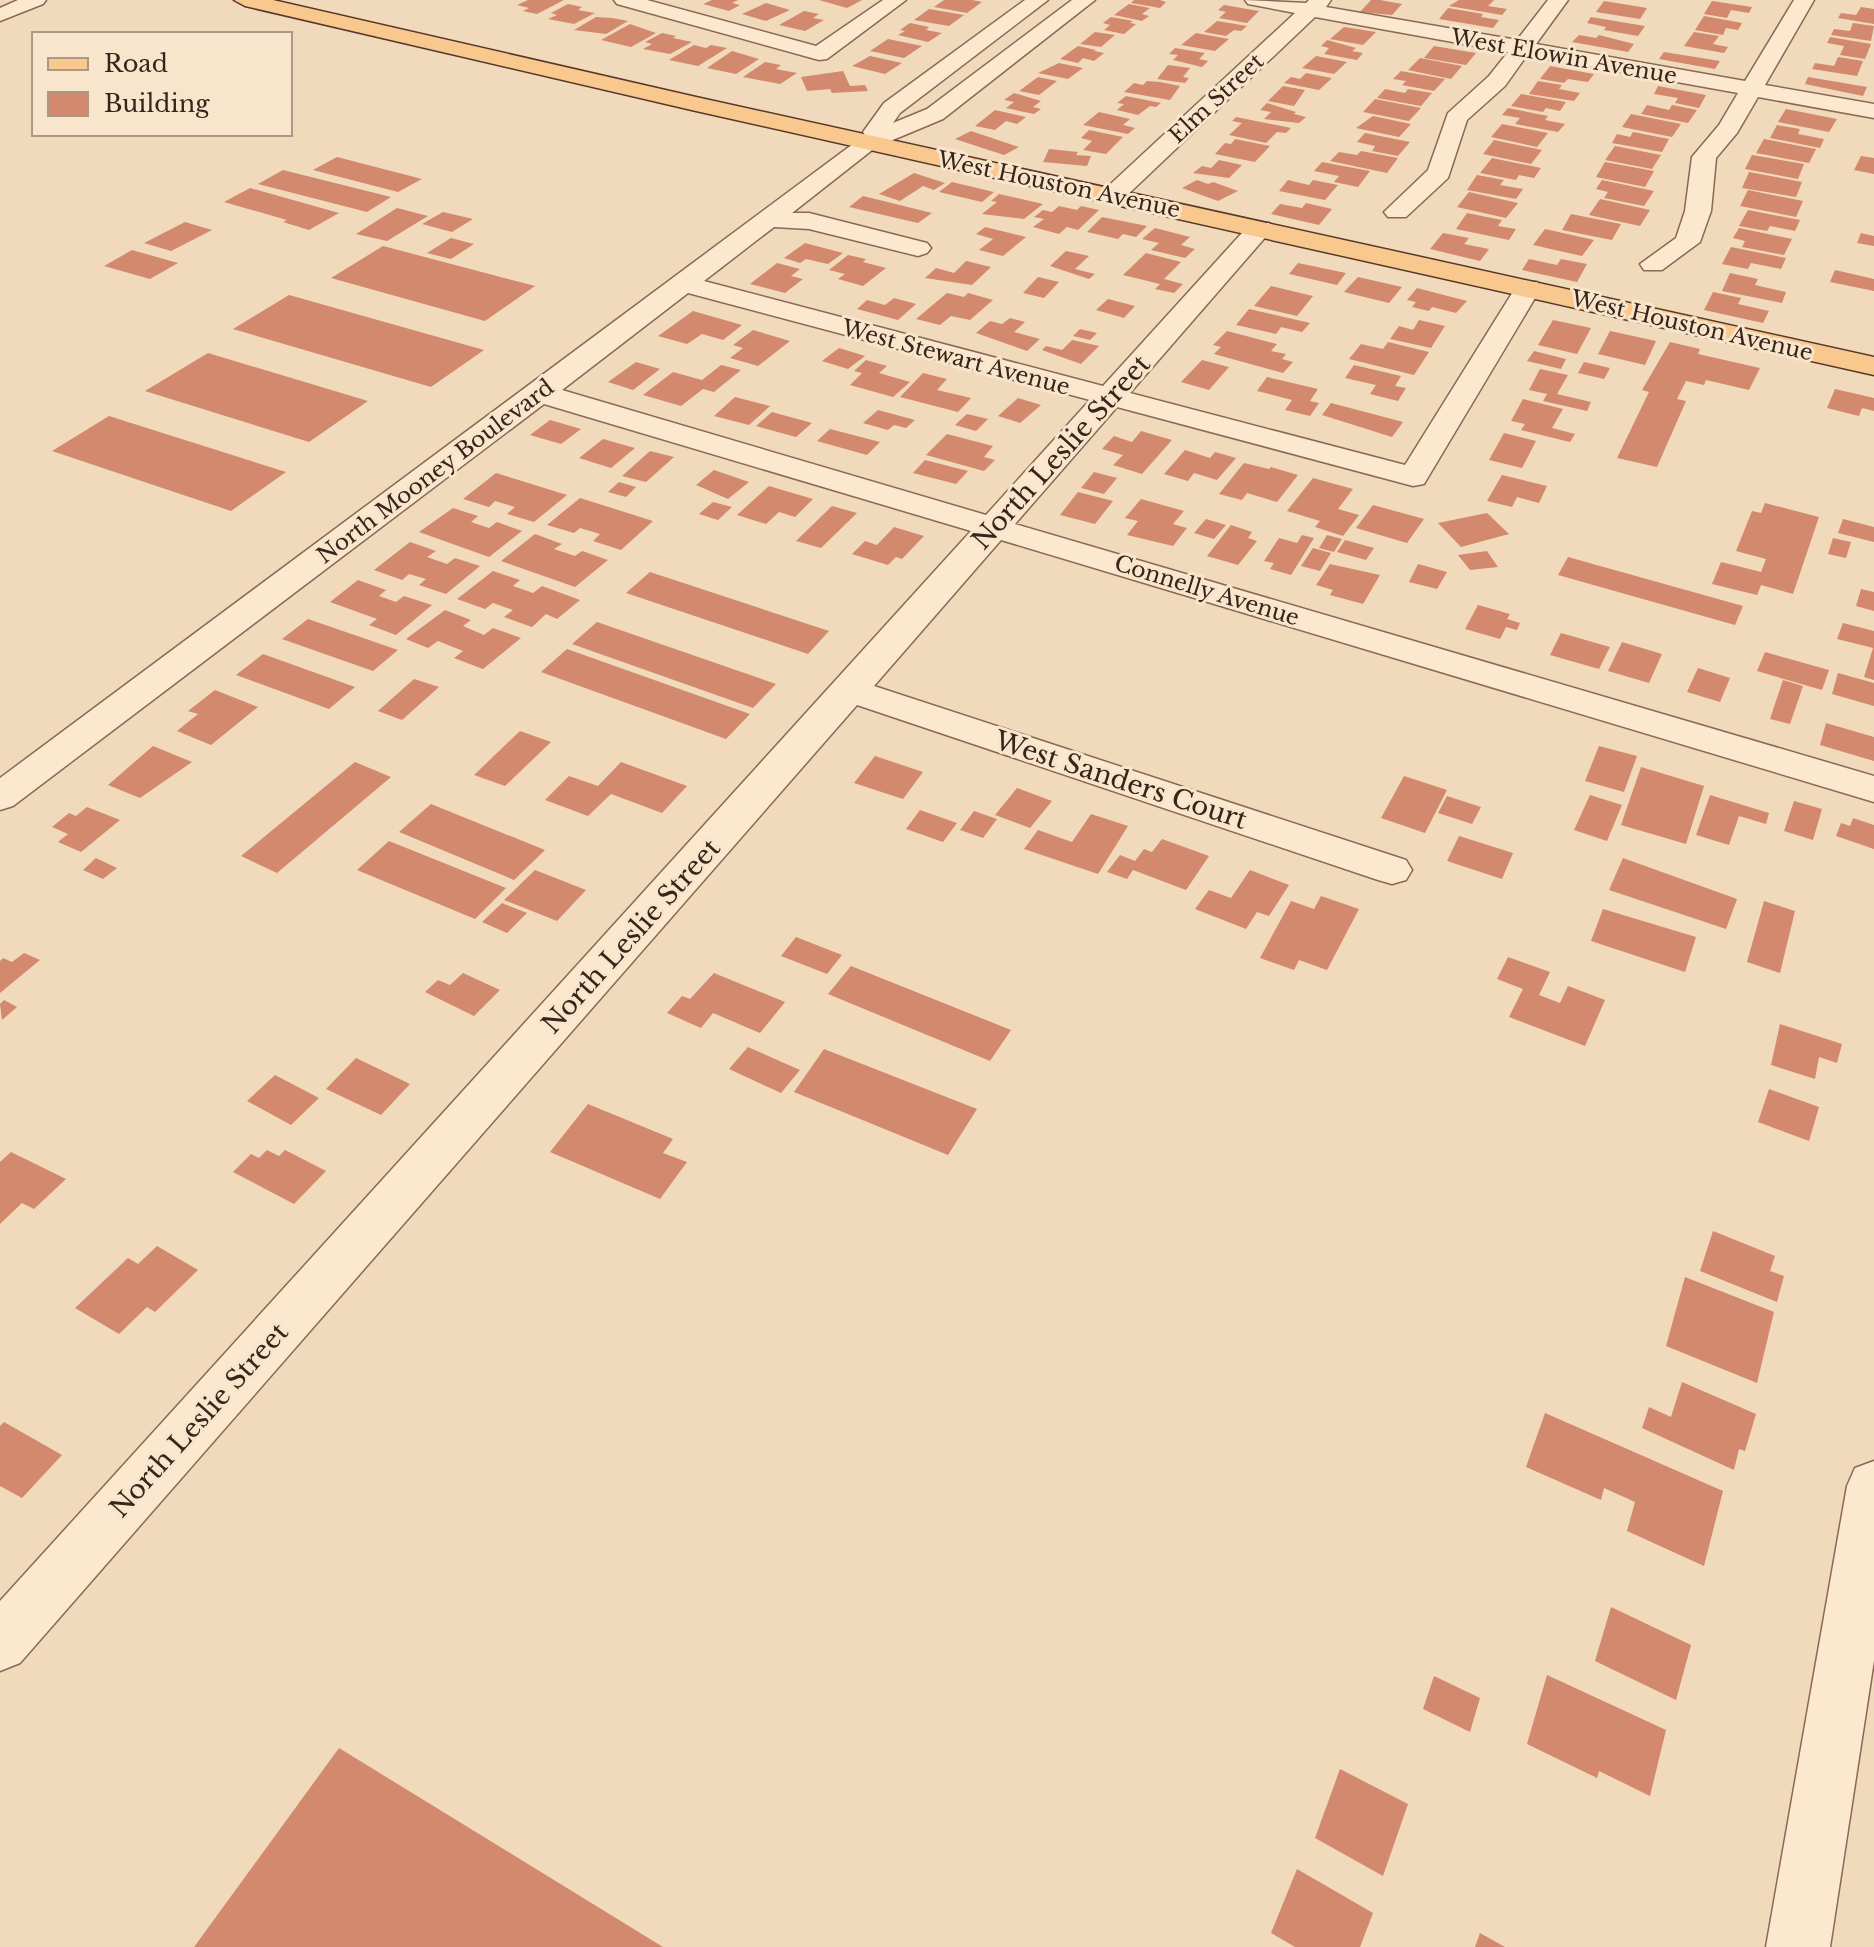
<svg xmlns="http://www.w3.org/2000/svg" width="1874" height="1947" font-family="'Libre Baskerville',serif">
  <rect width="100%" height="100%" fill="#f1d9bc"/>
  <!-- building -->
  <path fill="#d2896e" d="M528,0H564L537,14L523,11L529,8L517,5Z
    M712,0H738L732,3L740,5L729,11L703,4Z
    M819,0H862L847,8Z
    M944,0H972L982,2L967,13L934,7Z
    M1134,0H1160L1166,2L1160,8L1131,3Z
    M1371,0H1380L1402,4L1392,15L1360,12Z
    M1459,0H1494L1488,6L1507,9L1502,15L1449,6Z
    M1604,1L1647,8L1640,19L1596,12Z
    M1712,1L1752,7L1749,13L1731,10L1727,18L1704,14Z
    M766,3L790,10L766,21L742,14Z
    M568,4L582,7L578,10L595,13L574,24L548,19L557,15L551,13Z
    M1129,4L1150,8L1142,14L1149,16L1142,21L1114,15Z
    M1224,5L1259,11L1247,23L1219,18L1226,12L1218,10Z
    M1861,7L1874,9V24L1838,18L1841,13L1856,15Z
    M1448,8L1483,14L1481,17L1499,20L1493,28L1439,19Z
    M929,9L964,15L949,26L914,20Z
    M804,11L819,14L813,18L824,20L805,31L779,25Z
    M1704,16L1742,23L1738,30L1726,28L1723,35L1695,30Z
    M596,17L612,18L628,21L606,34L574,30Z
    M1111,17L1133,21L1130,23L1136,24L1124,34L1104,30L1110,25L1103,23Z
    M1591,17L1645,26L1638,36L1604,30L1606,27L1587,23Z
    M1217,21L1247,26L1241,31L1234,30L1226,36L1204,32Z
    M910,23L929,27L926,30L942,33L928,42L898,35L905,31L900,30Z
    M1853,23L1874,26L1871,41L1831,35L1834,29L1850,31Z
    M630,24L656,33L631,47L601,40Z
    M1344,27L1376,32L1363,45L1330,39Z
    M1095,32L1115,35L1101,47L1080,44Z
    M1694,32L1719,36L1713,44L1728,47L1724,53L1684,46Z
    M662,33L676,36L673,38L692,42L670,54L643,49L652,44L645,42Z
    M1196,33L1229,39L1215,51L1181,45Z
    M1579,35L1596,38L1599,35L1634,44L1628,52L1572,42Z
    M1830,37L1871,44L1865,59L1840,55L1844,46L1827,43Z
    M888,39L922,46L904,58L870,51Z
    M1327,40L1356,48L1352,51L1363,53L1357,60L1324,54L1329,48L1321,46Z
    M694,45L706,48L711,45L727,48L698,66L669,60Z
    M1078,46L1096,50L1094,51L1104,53L1094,61L1083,58L1078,63L1060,59Z
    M1434,46L1476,53L1466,65L1424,58Z
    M1175,48L1205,53L1199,59L1208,61L1202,67L1173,60L1178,55L1169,54Z
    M732,51L759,59L736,74L707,68Z
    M1664,52L1720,61L1715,69L1659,59Z
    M870,56L902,63L885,74L852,66Z
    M1316,56L1347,62L1334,74L1302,68Z
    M1838,57L1863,61L1857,76L1812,69L1815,63L1834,66Z
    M1420,58L1462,66L1451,79L1408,70Z
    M765,62L781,65L776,69L797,73L780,84L743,77Z
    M1059,63L1083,68L1068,79L1038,73Z
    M1168,65L1190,68L1183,77L1189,78L1185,83L1157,79Z
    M1550,66L1594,74L1588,82L1568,79L1564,83L1540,79Z
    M843,71L850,86L865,85L868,91L832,93L830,89L807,91L801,77Z
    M1401,71L1445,79L1434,91L1402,85L1406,81L1393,79Z
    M1306,73L1332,78L1319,90L1284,83L1291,77L1300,79Z
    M1038,77L1057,81L1039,95L1019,91Z
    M1808,77L1867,87L1863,96L1805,84Z
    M1147,81L1160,82L1180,86L1170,100L1124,92L1134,83L1143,85Z
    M1538,81L1562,85L1559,89L1580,93L1574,101L1529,94Z
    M1283,86L1305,90L1294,106L1268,101Z
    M1658,86L1706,95L1699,108L1675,103L1678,98L1654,94Z
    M1385,89L1405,93L1408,89L1432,93L1421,106L1377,98Z
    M1014,93L1041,101L1033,107L1041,109L1034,114L1006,108L1014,102L1004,100Z
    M1521,94L1566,102L1560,111L1546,108L1543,112L1511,106Z
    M1126,96L1161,103L1156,107L1150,106L1138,115L1117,110L1124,104L1117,103Z
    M1375,99L1421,108L1409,121L1363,112Z
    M1267,103L1296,112L1294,114L1306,117L1299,123L1264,119L1271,112L1260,110Z
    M1647,105L1669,110L1672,105L1697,110L1688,123L1641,114Z
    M1508,108L1548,116L1545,120L1565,124L1558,132L1515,124L1520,118L1502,115Z
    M1786,109L1837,119L1829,132L1778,122Z
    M995,110L1026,117L1017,124L1006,121L995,130L975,126Z
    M1099,112L1130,119L1123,125L1135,128L1128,134L1083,125Z
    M1631,114L1681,124L1672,137L1622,127Z
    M1373,116L1411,124L1399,137L1356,128Z
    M1236,117L1291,128L1286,133L1277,132L1266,143L1229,135L1242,123L1232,121Z
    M1502,124L1548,133L1537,147L1491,137Z
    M1777,125L1800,129L1798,134L1824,139L1820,148L1770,138Z
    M1089,130L1123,137L1106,154L1083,150L1092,141L1081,138Z
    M971,131L1019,147L1004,155L955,139Z
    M1633,132L1669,139L1662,152L1612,143L1617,134L1630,137Z
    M1365,133L1410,142L1398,156L1372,151L1375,146L1357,142Z
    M1235,139L1270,146L1255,162L1215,154L1225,143L1231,144Z
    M1764,139L1816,149L1809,163L1756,153Z
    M1494,140L1542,150L1531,164L1483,154Z
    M1615,146L1661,155L1652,169L1605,160Z
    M1049,149L1078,152L1076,155L1091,156L1087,166L1043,162Z
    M1361,151L1398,158L1387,173L1330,161L1339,152L1357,155Z
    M1752,155L1804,164L1798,179L1745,169Z
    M1861,156L1874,158V174L1854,170Z
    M337,157L422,179L398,192L313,170Z
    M1492,158L1541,168L1534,178L1519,175L1516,180L1480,173Z
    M1219,160L1242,165L1229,178L1193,173L1202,166L1211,168Z
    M1322,162L1370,171L1358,187L1334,182L1339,176L1314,171Z
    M1605,162L1654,171L1645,187L1596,177Z
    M283,170L391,197L367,212L258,184Z
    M1749,172L1802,182L1796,197L1742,188Z
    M914,173L945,183L934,190L923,186L900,201L879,194Z
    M1477,175L1504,180L1500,185L1523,189L1516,199L1467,190Z
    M1197,180L1208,184L1213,182L1238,191L1218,201L1182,188Z
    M1288,180L1309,185L1313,180L1338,185L1325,200L1279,191Z
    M1602,180L1654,191L1644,206L1604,198L1608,192L1596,189Z
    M952,182L994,192L982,202L939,192Z
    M250,188L339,213L309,230L283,222L287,220L224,202Z
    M1748,190L1803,201L1796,217L1740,206Z
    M1469,192L1518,203L1506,218L1457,207Z
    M999,194L1043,204L1024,219L982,214L997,202L991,201Z
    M863,196L932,213L918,223L849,207Z
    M1600,199L1650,210L1640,226L1589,215Z
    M1306,203L1332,209L1319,225L1271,214L1280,204L1302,208Z
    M1059,206L1077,210L1081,206L1099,210L1078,230L1067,227L1059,234L1033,227L1044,219L1034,217L1043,210L1052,212Z
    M397,208L428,216L387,241L356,234Z
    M1748,210L1800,220L1795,231L1770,226L1767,231L1739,226Z
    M443,212L473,219L452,232L422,224Z
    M1467,213L1502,220L1498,226L1516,229L1509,240L1456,229Z
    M1571,214L1621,224L1612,240L1562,230Z
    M1102,217L1147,226L1136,237L1123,234L1118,239L1087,232Z
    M185,222L212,230L171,251L144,243Z
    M985,227L1026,237L1003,256L979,250L993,239L976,234Z
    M1155,228L1190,237L1181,245L1195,249L1185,258L1151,250L1159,243L1142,239Z
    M1739,228L1792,239L1784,255L1742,247L1745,241L1733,238Z
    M1545,229L1594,240L1582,256L1533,245Z
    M1443,233L1469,238L1464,244L1489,249L1480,261L1430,249Z
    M1861,233L1874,236V246L1857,243Z
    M451,238L474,244L451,259L427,253Z
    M805,243L843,253L828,264L806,259L800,263L784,258Z
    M383,246L535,286L485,321L331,278Z
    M1731,247L1786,258L1781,269L1751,263L1748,269L1722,264Z
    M132,250L178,263L150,279L104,266Z
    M1066,251L1089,256L1075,269L1095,274L1089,279L1050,266Z
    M1146,253L1181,262L1164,279L1183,284L1174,293L1155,289L1160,284L1123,275Z
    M848,255L866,259L863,262L886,268L863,286L838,279L845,274L829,270Z
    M1529,259L1557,265L1561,259L1587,264L1577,282L1522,270Z
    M966,261L991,267L972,285L925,278L936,268L954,273Z
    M777,263L800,269L791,276L803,279L785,293L750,284Z
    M1298,263L1346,273L1337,285L1289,274Z
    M1835,270L1874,279V291L1830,282Z
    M1730,273L1758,279L1755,285L1786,292L1782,303L1722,291Z
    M1038,277L1059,282L1044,298L1023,293Z
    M1358,277L1402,287L1389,303L1344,292Z
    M1271,286L1313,296L1297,316L1254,306Z
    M1417,288L1467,301L1456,313L1432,307L1429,311L1412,307L1416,302L1407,300Z
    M1713,292L1741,298L1738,304L1769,311L1763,323L1704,310Z
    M947,293L964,297L968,293L993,300L970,320L951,316L940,325L916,319Z
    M289,295L484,350L431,387L233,329Z
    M894,298L916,304L898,320L857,309L867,300L885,305Z
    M1108,299L1135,306L1124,318L1096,310Z
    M1249,309L1310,323L1302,332L1281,327L1276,334L1236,325Z
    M693,311L742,325L723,340L702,334L687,344L658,336Z
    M1010,318L1025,322L1014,332L1040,339L1027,351L976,333L990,321L1002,324Z
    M1419,320L1445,326L1431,348L1390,339L1399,326L1413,330Z
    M1553,320L1591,328L1577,354L1538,345Z
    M1080,329L1097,333L1090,340L1073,336Z
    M753,330L790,341L758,366L730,358L743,348L733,345Z
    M1227,331L1277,344L1271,351L1286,354L1282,359L1293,362L1283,373L1214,354L1221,347L1213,345Z
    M1610,331L1656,341L1645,365L1598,354Z
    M1072,340L1099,346L1081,364L1042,350L1046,346L1062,350Z
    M1388,342L1429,352L1414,375L1349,359L1361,344L1383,349Z
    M1670,342L1700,349L1698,354L1760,368L1749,390L1706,380L1704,385L1686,381L1677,399L1686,401L1657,467L1617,458L1649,392L1642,390Z
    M839,348L865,356L848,369L822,361Z
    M1534,351L1566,359L1561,369L1527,361Z
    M208,353L368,401L309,442L145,391Z
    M866,360L887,366L879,373L910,382L893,397L850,385L862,373L854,371Z
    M1202,360L1229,367L1209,390L1181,382Z
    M636,362L660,369L633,390L608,382Z
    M1584,362L1610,368L1604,379L1578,373Z
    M721,365L741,370L714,392L703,389L681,406L643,395L673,372L702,380Z
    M1354,365L1401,376L1395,386L1406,388L1398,401L1370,394L1376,385L1345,378Z
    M1540,369L1568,375L1557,394L1591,402L1587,411L1543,401L1547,394L1529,390Z
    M923,373L947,379L937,390L971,398L958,412L900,397Z
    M1267,377L1318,389L1310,401L1319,403L1310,416L1285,410L1292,400L1257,391Z
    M1835,389L1874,398V411L1862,408L1859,416L1827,408Z
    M735,397L770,406L749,425L714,416Z
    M1018,398L1041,405L1020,423L998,416Z
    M1523,399L1563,409L1552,428L1575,434L1570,442L1521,430L1525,424L1511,421Z
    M1331,403L1403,422L1392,437L1322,415Z
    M878,410L915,420L906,428L894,425L888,430L863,423Z
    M772,412L812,423L796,437L756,426Z
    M967,414L988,419L976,431L955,425Z
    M109,416L286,472L231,511L52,451Z
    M550,420L581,429L561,444L530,435Z
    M830,429L880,442L867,455L817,441Z
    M1141,431L1172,440L1142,474L1113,465L1123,455L1102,449L1114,436L1132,442Z
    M1504,433L1536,441L1522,468L1489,460Z
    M947,434L993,446L984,457L995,460L984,471L926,455Z
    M603,439L635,448L611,468L579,458Z
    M1185,450L1210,458L1215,452L1236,458L1217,480L1194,473L1188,481L1164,474Z
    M650,451L674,457L646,482L622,476Z
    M925,460L968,471L956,484L913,473Z
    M1244,463L1269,469L1271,467L1298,475L1277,502L1247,493L1242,500L1219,494Z
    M714,470L749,482L728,499L696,485Z
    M1094,472L1117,478L1104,494L1081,488Z
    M496,473L567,495L534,522L507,514L515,507L495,501L489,507L463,499Z
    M1502,475L1547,486L1539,503L1517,497L1512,507L1487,501Z
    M1313,478L1353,489L1338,509L1359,515L1343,536L1315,527L1320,521L1287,511Z
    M619,482L636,487L626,497L608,492Z
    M769,486L813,499L795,517L779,512L766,524L737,515Z
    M1078,492L1113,501L1095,524L1060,515Z
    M580,498L653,521L621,550L593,541L600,534L580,528L574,533L547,525Z
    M1141,499L1184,511L1173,524L1187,528L1173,546L1127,535L1138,521L1125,518Z
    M713,502L732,507L718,520L699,514Z
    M1765,503L1819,517L1793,594L1761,585L1757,595L1712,584L1721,562L1761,572L1766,559L1736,551L1752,511L1761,513Z
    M1373,505L1424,519L1407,543L1356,528Z
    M832,506L857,513L821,548L796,541Z
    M453,508L478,516L471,522L489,528L497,522L522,531L489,557L419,532Z
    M1487,513L1509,534L1461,547L1438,523Z
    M1206,519L1226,525L1214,539L1194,533Z
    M1843,519L1874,527V542L1838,533Z
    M1231,525L1252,532L1248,538L1257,541L1238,565L1207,556Z
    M894,527L924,536L902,559L896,557L888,565L852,554L865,541L877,545Z
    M535,534L562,544L554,549L575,556L582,551L608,560L575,587L501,561Z
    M1302,535L1314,538L1291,575L1270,569L1274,563L1264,561L1279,538L1297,543Z
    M1327,535L1342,539L1334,552L1319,548Z
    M1833,538L1851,542L1846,558L1828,554Z
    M1345,540L1374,548L1366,560L1337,552Z
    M410,542L436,551L427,557L447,564L455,558L480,566L446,594L419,585L426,579L409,574L402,580L374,570Z
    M1313,548L1331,553L1320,571L1301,566Z
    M1487,551L1498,567L1470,570L1458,555Z
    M1568,557L1743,606L1735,625L1558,575Z
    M1330,564L1380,575L1363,604L1330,595L1333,590L1316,585Z
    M1418,564L1447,572L1437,589L1409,582Z
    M493,571L520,580L513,586L533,593L542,586L580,600L557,619L546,614L532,627L504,617L513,610L493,603L485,609L457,599Z
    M650,572L829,631L808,654L626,593Z
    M358,580L386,590L379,596L396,602L404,596L432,605L396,635L369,625L377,619L330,602Z
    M1861,589L1874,592V611L1856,606Z
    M1478,605L1510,614L1507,619L1520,623L1517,630L1506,627L1500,639L1465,629Z
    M445,610L471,620L463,626L484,635L493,628L521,638L483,669L454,658L463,651L438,641L428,648L406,639Z
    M308,619L398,650L373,671L282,639Z
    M597,622L776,684L753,708L572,644Z
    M1843,623L1874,631V680L1864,677L1873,648L1837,639Z
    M1561,633L1610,647L1599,669L1550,655Z
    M1622,642L1662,654L1649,683L1608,671Z
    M567,649L750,714L726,739L541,672Z
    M1765,652L1829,670L1822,690L1757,671Z
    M263,654L355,687L329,709L236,675Z
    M1698,668L1730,678L1720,702L1687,692Z
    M1838,673L1874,683V706L1832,694Z
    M414,679L439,687L402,720L378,711Z
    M1783,680L1803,686L1790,724L1770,719Z
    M215,690L258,707L211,745L177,731L198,714L188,711Z
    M1826,723L1874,737V761L1820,745Z
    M520,731L551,742L505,786L474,775Z
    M153,746L192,762L140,798L108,785Z
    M1599,746L1637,756L1624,792L1585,781Z
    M875,756L923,772L903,799L854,783Z
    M355,762L391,777L277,873L241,856Z
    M621,762L687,786L662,813L611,794L588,816L545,800L569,776L598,786Z
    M1641,767L1704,786L1686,844L1621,825Z
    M1404,776L1447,790L1425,833L1381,818Z
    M1017,788L1052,801L1030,828L995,815Z
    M1590,795L1622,805L1607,841L1574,830Z
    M1710,795L1769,813L1766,824L1739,816L1729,845L1696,835Z
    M1447,796L1481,807L1472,824L1438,813Z
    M1794,801L1822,809L1813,840L1784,831Z
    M431,804L545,850L514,880L399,832Z
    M87,807L120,820L81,852L58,842L68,834L52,827L69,813L76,816Z
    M920,810L957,823L943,842L906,829Z
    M974,811L997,819L983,838L960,830Z
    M1091,814L1128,826L1098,874L1024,849L1038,830L1072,842Z
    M1853,818L1874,825V849L1836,836L1841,823L1850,826Z
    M1459,836L1513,853L1502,879L1447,861Z
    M1162,839L1209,856L1186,890L1133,870L1127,879L1107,872L1120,855L1135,861L1144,849L1152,852Z
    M389,841L506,888L475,919L357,870Z
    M96,858L117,868L103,879L83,870Z
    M1623,858L1737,899L1726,929L1609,890Z
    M535,870L586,890L557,921L504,900Z
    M1250,870L1289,885L1269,916L1257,912L1246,929L1195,909L1209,890L1231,898Z
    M1321,896L1359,909L1327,970L1299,960L1294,970L1260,958L1291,901L1314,909Z
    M1764,901L1795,911L1780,973L1747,962Z
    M502,903L527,913L507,933L482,922Z
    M1603,909L1696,937L1685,972L1591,941Z
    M796,937L842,955L827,974L781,956Z
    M24,953L40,960L0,993V961L3,958L12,962Z
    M1508,957L1550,972L1539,995L1560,1003L1568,986L1605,1000L1585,1046L1509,1017L1523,989L1497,979Z
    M851,966L1011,1030L990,1061L828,994Z
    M463,973L500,990L474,1016L425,992L438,980L450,985Z
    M714,973L785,1002L760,1033L713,1013L701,1028L667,1013L682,996L690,999Z
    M4,1000L17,1007L2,1020L0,1004Z
    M1780,1024L1842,1044L1837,1063L1819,1057L1815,1079L1771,1065Z
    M748,1047L800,1070L781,1093L729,1069Z
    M824,1049L977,1109L948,1155L794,1092Z
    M356,1058L410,1084L381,1115L326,1089Z
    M275,1075L319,1098L291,1125L247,1101Z
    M1769,1089L1819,1107L1809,1141L1758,1122Z
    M588,1104L673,1139L663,1153L687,1162L660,1199L550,1152Z
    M267,1150L279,1156L285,1150L326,1171L294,1204L233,1172L251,1154L259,1158Z
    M11,1152L66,1179L34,1209L22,1203L0,1224V1162Z
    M1713,1231L1775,1256L1770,1271L1784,1276L1777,1302L1700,1271Z
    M157,1246L198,1270L155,1312L147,1307L119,1334L75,1308L128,1258L138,1264Z
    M1685,1277L1774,1312L1757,1383L1666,1346Z
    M1682,1382L1756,1414L1745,1451L1739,1449L1734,1470L1642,1428L1649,1407L1671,1417Z
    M1545,1413L1723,1491L1704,1566L1627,1531L1635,1502L1604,1488L1601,1500L1526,1467Z
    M4,1422L62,1455L22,1498L0,1486V1426Z
    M1611,1607L1691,1645L1676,1700L1595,1661Z
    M1547,1675L1666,1730L1650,1796L1599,1771L1597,1778L1527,1744Z
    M1434,1676L1480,1698L1470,1732L1423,1709Z
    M339,1748L663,1947H194Z
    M1340,1769L1408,1804L1383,1876L1315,1838Z
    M1297,1869L1373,1913L1360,1947H1295L1271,1933Z
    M1480,1933L1505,1947H1475Z"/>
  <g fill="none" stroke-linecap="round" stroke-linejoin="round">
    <defs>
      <path id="minor" d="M18,0H46L43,4L0,21V8Z
        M614,0H647L816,46L883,0H906L827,59L819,60L617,4Z
        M1025,0H1048L900,113L893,123L927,109L1072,0H1095L943,119L876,147L792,213H809L927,243L931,248L927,253L918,256L809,229L774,227L704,281L1103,386L1251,223H1269L1273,228L1269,233L1130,393L1405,465L1519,282H1537L1541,288L1424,484L1413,486L1117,407L1015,524L1874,776V802L1001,540L874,686L1406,860L1412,870L1406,880L1392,884L1378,880L857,705L20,1663L0,1671V1601L971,531L544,404L13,806L0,810V778L865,135L863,132L884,103ZM688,293L1090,400L986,515L562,390Z
        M1245,0L1306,3L1309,0H1331L1326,7L1517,40L1548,0H1568L1536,44L1745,81L1794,0H1814L1765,85L1874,104V118L1758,97L1737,133L1716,158L1711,211L1700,242L1662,270H1644L1640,264L1676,238L1685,211L1692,157L1719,125L1738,93L1527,55L1505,86L1467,120L1448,178L1406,217H1388L1384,212L1428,170L1448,113L1489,76L1508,52L1315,17L1121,201H1103L1100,196L1103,191L1295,13L1248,4Z
        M1874,1461V1660L1830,1947H1766L1847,1486L1855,1468Z"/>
      <path id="major" d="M234,0H273L696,97L1874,357V375L696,111L245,6Z"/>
    </defs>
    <!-- minor casing -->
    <use href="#minor" stroke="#896954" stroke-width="3"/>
    <!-- major casing -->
    <use href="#major" stroke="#563829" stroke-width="3"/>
    <!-- minor -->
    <use href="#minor" fill="#fbe8cf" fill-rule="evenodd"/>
    <!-- major -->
    <use href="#major" fill="#f8c88f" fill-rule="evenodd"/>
  </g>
  <g text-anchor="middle" stroke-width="6" stroke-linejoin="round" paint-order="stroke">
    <!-- far-street labels -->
    <g font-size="22" fill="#37241a" stroke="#f8e5cc">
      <text transform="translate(1564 56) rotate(10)" y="8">West Elowin Avenue</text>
      <text transform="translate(1216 98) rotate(-43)" y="8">Elm Street</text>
      <text transform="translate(1059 184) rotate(12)" y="8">West Houston Avenue</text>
      <text transform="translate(1692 325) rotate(13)" y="8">West Houston Avenue</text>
      <text transform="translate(956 357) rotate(15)" y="8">West Stewart Avenue</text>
      <text transform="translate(435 471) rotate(-37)" y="8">North Mooney Boulevard</text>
      <text transform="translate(1207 590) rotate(17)" y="8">Connelly Avenue</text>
    </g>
    <!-- street labels -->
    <g font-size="26" fill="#37241a" stroke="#f8e5cc">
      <text transform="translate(1061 452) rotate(-48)" y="9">North Leslie Street</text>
      <text transform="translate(1121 780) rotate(18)" y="9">West Sanders Court</text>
      <text transform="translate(631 936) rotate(-48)" y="9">North Leslie Street</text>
      <text transform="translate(199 1420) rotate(-48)" y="9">North Leslie Street</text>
    </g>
  </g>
  <!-- legend -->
  <rect x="32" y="32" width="260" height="104" fill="#f8e5cc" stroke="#ab9885" stroke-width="2"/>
  <rect x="48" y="58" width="40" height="12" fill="#f8c88f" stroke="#ab9885" stroke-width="2"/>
  <text x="104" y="72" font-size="24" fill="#37241a">Road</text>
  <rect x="48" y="92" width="40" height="24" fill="#d2896e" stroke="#ab9885" stroke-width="2"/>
  <text x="104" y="112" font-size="24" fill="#37241a">Building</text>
</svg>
